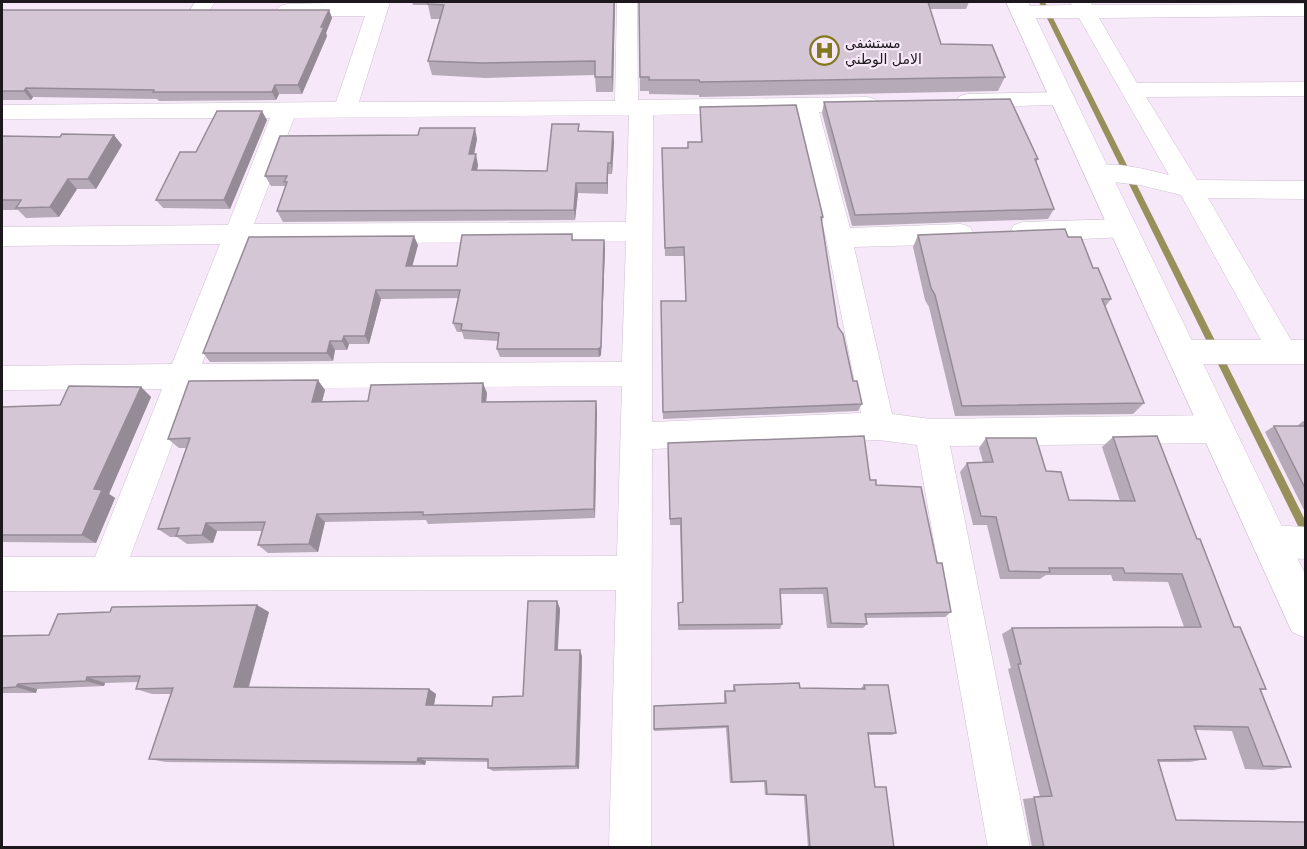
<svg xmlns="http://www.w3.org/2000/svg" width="1307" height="849" font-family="'DejaVu Sans',Cairo,sans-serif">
  <rect width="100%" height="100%" fill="#f6e8f8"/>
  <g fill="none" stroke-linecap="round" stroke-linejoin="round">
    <!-- stream -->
    <path fill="#98905b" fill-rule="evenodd" d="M1039,2H1045L1306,522V537L1303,536Z"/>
    <defs>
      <path id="street" d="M195,2H215L207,14L200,16L193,14L190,10Z
        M370,2H390L359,102L615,101L617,2H637L638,100L867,97L875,99L879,104L875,109L819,112L850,228L961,224L970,227L974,234L970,241L961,244L854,247L892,414L931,419L1217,415L1228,419L1233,429L1228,439L1217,443L950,446L1030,848H988L917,445L879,440L652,449L651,848H609L616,590L2,591V557H95L162,389L2,390V366L172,364L220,244L2,246V227L228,225L270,118L2,119V105L336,102L365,16H287L280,14L277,10L280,6L287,4ZM796,112L826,238L861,413L652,422L653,115ZM629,115L626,222L254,224L294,118ZM626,241L622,362L202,364L247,244ZM622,386L617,556L130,557L193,389Z
        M1070,2H1090L1092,5L1306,4V16L1099,18L1137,83L1306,82V96L1146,97L1197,180L1306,181V199L1208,198L1291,340H1306V364H1181L1171,360L1166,352L1171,344L1181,340H1261L1181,195L1140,185L1088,179L1085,173L1088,167C1113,160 1144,169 1169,175L1079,18H1022L1015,16L1012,12L1015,8L1022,6L1072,5Z
        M1063,92L1071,94L1075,99L1071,104L968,108L960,106L956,101L960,96L968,94Z
        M1123,219L1132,221L1136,228L1132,235L1123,237L1023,242L1014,239L1010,232L1014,225L1023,222Z
        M1269,525L1306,527V559L1269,557L1257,552L1252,541L1257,530Z"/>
      <path id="secondary" d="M1006,2H1028L1306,576V638L1292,632Z"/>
    </defs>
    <!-- street casing -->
    <use href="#street" stroke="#cec0d0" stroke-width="1"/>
    <!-- secondary casing -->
    <use href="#secondary" stroke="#cec0d0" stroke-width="1"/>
    <!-- street -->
    <use href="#street" fill="#fff" fill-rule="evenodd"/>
    <!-- secondary -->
    <use href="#secondary" fill="#fff" fill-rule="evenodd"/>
  </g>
  <!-- wall -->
  <path fill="#b7aab8" d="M412,2H615L613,92H596L595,75L485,78L432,75L428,61L440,19H431L428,5H413Z
    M639,2H969L966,9H930L941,44L1005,77L998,91L699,97V95L649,94V91H640Z
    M2,10H329L332,18L326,33L327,36L302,94H279L276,100L159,101L157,99L33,97L31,100H2Z
    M824,102L1038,159L1036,162L1054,209L1048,219L852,226L822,113Z
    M700,107L823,217L822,223L838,327L853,381L862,404L858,411L663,419L661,301H686L684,256H665L662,156L688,148L701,142Z
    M267,120L230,209L163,208L156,200L196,152Z
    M580,131L613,132L614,142L612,174H608V194L578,193L575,220L283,222L277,211L286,186H271L265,176L477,139L474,154L478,165L477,170L547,171Z
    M2,136L122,145L96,189H77L59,217L26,218L18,210H2Z
    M572,234L573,240H604L605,249L601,355L599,357H500L497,349L498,341L464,339L462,332H457L453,323L458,298L381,299L369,344H349L347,350H335L333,361L210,362L203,353L418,245L412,266H457Z
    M918,235L1068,237L1093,268L1111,299L1105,307L1144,403L1133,414L955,416L929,307L925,300L913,247Z
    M141,387L151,397L109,494L115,498L96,543L3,542L2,541V407L60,405Z
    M325,390L322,402L368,401L487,393L486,402L596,401L597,411L595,518L428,524L426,520L325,522L318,552L268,553L258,545L262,531H217L213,543L187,544L177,537H170L158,529L186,448H179L168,439Z
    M1303,421H1305V512L1265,432L1274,426H1297Z
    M1113,437L1197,539L1234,627L1266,689L1261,690L1291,767L1273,770L1245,769L1232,731L1196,730L1206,759L1190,762H1158L1176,820L1305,848H1032L1023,799L1040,797L1008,669L1011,668L1002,634L1012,628L1184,627L1168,582L1113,581L1111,575H1046L1040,579H1000L987,525H973L960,472L967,463L983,462L979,448L986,438L1046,471L1069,500L1120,501L1102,447Z
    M668,451L870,480L876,485L937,563L951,612L945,617L866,618L867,624L863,628H827L823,594H780L782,624L780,629L678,630V603L682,602L680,525H670Z
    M557,601L560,609L558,650L582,656L579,769L493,771L488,768V762L426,761L425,765L166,762L149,759L171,694H152L136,689L138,682L105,683L104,686L37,689L36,693H2V636L49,635L269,612L249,687L429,689L436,694L434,705L492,706L523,696Z
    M734,685L800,688L861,689V688L864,685L896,733L892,735H868L875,787L894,848H808L804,796L765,795L764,782L730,783L726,728L654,731V706L724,703V694L725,691H733V687Z"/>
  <!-- shaded-wall -->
  <path fill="#958b96" d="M614,2H615L613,92L612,77Z
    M329,10L332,18L326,33L327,36L302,94L298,85Z
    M275,85L279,94L276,100L272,92Z
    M26,88L33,97L31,100L24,91Z
    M262,111L267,120L230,209L224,200Z
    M475,128L477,139L472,165L469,154Z
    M613,132L614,142L612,174L611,163Z
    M114,135L122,145L96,189L88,179Z
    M476,154L478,165L475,181L472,170Z
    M608,163V194L607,183Z
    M68,179L77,189L59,217L50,207Z
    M576,183L578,193L575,220L574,210Z
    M414,236L418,245L410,275L406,266Z
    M604,240L605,249L601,355L599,357L598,349Z
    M376,290L381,299L369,344L365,336Z
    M344,336L349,344L347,350L342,341Z
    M330,341L335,350L333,361L327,353Z
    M318,380L325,390L319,412L312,402Z
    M483,383L487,393L485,412L482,402Z
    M141,387L151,397L109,494L115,498L96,543L82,535L94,489Z
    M596,401L597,411L595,518L594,509Z
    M317,514L325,522L318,552L309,544Z
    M206,523L217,531L213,543L202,535Z
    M557,601L560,609L557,657L555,650Z
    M257,605L269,612L247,692L234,687Z
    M580,650L582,656L579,769L576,766Z
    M87,677L105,683L104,686L86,681Z
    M18,684L37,689L36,693L16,687Z
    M429,689L436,694L433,710L426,705Z
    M418,758L426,761L425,765L417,762Z"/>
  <!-- building -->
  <path fill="#d5c6d6" stroke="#958b96" stroke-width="1.5" d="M428,2H614L612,77H595V61L482,63L428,61L444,5L428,4Z
    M639,2H928L941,44L992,45L1005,77L700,82L699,80H649V77H640Z
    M2,10H329L321,27H324L298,85H275L272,92H153L154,90L26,88L24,91H2Z
    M1010,99L1038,159H1035L1054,209L855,215L824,102Z
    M796,105L823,217H821L838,327L843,334L853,381H857L862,404L663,412L661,301H686L684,247L665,248L662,148H688V142H702L700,107Z
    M217,111H262L224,200H156L180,152H196Z
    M552,124H579L578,131L613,132L611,163H608L607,183H576L574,210L277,211L287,182H284L287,176H265L280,136L418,135L420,128H475L469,154H476L472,170L547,171Z
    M62,134L114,135L88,179H68L50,207L16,208L21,200H2V136L60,137Z
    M1065,229L1068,237H1081L1093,268H1098L1111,299H1102L1144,403L962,406L935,295L931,288L918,235Z
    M572,234V240H604L601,347L598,349H497L499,333L461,330L462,324L453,323L460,290H376L365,336H344L342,341H330L327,353H203L249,237L414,236L406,266H457L462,235Z
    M318,380L312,402L368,401L371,385L483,383L482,402L596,401L594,509L423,515V512L317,514L309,544L258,545L265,522L206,523L202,535L176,536L179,528L158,529L190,438L168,439L189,381Z
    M69,386L141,387L94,489L102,490L82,535H2V407L60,405Z
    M1274,426H1305V488Z
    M864,436L870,480H876V485L921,487L937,563H942L951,612L865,614L867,624L831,623L827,588L780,589L782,624L679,625L678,603L683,602L681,518L670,519L668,443Z
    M1157,436L1197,539H1200L1234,627H1240L1266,689H1260L1291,767L1263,766L1248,727L1194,726L1206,759L1158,760L1176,820L1305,822V848H1044L1034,797L1052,796L1018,664H1021L1012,628L1201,627L1182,574L1125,573L1123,568H1049L1050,572L1009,571L996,517L981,516L967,463L993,462L986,438H1036L1046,471L1061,472L1069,500L1135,501L1113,437Z
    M528,601H557L555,650H580L576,766L488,768V759L418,758L417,762L149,759L173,688L136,689L140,676L87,677L86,681L18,684L16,687L2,688V636L49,635L58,614L110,612L112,607L257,605L234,687L429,689L426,705L492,706L493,697L523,696Z
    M799,683L800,688L865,689L864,685H888L896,733H868L875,787H886L894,848H810L806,795L767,794L766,781L732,782L728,726L654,729V706L726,703L725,691H735L734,685Z"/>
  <!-- icons -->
  <defs>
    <symbol id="hospital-ring" viewBox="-11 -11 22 22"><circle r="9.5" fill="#f6e8f8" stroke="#82781d" stroke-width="1.5"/><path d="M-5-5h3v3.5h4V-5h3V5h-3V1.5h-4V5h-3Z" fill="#82781d"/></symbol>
  </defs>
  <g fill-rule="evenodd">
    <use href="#hospital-ring" x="808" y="34" width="33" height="33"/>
  </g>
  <g text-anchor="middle" stroke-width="4.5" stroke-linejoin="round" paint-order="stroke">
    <!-- far-poi labels -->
    <g font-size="14" fill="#1d181d" stroke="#f6e8f8" text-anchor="start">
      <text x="845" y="48">مستشفى<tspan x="845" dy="16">الامل الوطني</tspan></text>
    </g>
  </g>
  <!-- border -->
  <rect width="1307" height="849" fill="none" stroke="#1d181d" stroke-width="6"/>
</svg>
